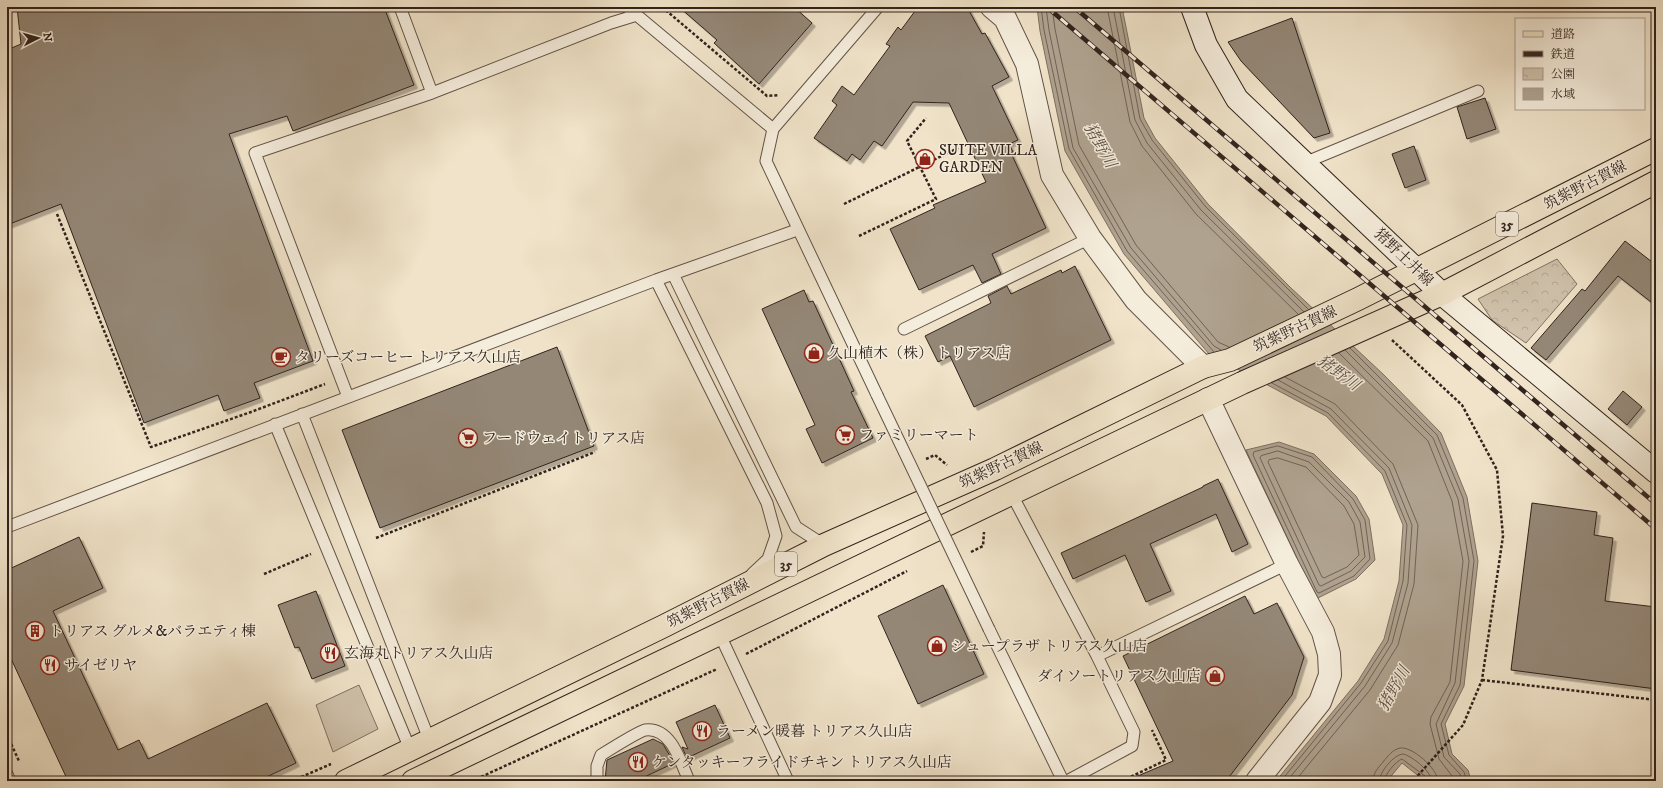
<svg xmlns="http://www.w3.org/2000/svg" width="1663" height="788" font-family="'IM FELL DW Pica','Noto Serif JP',serif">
  <defs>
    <pattern id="park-crowns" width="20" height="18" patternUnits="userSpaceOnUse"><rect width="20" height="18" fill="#d0c2ac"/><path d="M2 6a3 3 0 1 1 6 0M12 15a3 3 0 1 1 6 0" fill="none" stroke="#b3a694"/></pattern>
    <filter id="shadow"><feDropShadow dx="3.5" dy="3.5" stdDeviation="0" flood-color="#0004"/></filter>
  </defs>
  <rect width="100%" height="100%" fill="#f0e3c9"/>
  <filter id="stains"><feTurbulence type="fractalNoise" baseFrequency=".005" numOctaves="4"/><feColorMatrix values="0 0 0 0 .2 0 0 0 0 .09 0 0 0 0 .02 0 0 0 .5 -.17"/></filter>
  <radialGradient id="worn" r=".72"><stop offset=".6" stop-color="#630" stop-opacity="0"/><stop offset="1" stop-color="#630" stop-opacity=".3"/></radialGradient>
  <!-- grass -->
  <path fill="#d0c2ac" stroke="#807264" d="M359,685L378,729L333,752L316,705Z"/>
  <!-- park -->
  <path fill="url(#park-crowns)" stroke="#807264" d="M1557,259L1577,284L1526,343L1492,320L1478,299Z"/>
  <!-- water -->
  <path fill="#afa28f" stroke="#7d6f61" d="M1037,7H1122L1144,118L1155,138L1208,204L1290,287L1384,375L1441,433L1467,497L1478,561L1464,686L1445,724L1452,754L1468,770L1471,781H1425L1402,763L1387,781H1276L1358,681L1384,639L1399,581L1403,525L1382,474L1326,416L1209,354L1124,254L1065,151L1040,31Z
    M1279,442L1314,454L1356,496L1369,519L1375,560L1356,579L1316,599L1246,450Z"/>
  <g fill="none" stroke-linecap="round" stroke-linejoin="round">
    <!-- shore -->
    <path stroke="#706256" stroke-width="1" d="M1041,7L1044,30L1069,149L1127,251L1214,352
      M1046,7L1049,30L1073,148L1131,248L1214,346L1221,350
      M1052,7L1055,29L1079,145L1136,245L1218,342L1229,347
      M1107,7L1130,122L1142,146L1196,214L1298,314
      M1113,7L1135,120L1147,143L1201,210L1304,312
      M1119,7L1140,119L1152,140L1205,206L1308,309
      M1350,348L1437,435L1463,498L1474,561L1460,685L1441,724L1449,755L1464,772L1467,781
      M1345,350L1433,438L1458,499L1469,561L1455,683L1436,724L1444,757L1460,774L1462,781
      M1339,353L1428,441L1452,501L1463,561L1450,682L1431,717L1430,724L1439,759L1456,781
      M1285,377L1335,404L1393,464L1418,525L1414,584L1398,645L1370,690L1295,781
      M1278,380L1331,409L1389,468L1412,525L1408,583L1392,643L1365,686L1287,781
      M1272,383L1328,413L1385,471L1407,525L1403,581L1388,641L1361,683L1281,781
      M1278,446L1312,457L1353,499L1365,520L1370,559L1354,576L1319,593L1317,592L1253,455L1254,452Z
      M1278,451L1309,462L1349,502L1360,522L1365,557L1351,571L1321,586L1319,585L1260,458L1261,456Z
      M1278,458L1306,467L1344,506L1354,524L1359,555L1347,567L1324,578L1322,577L1268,462L1269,460Z
      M1373,781C1373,773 1378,768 1383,762C1388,756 1392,750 1400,748C1412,746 1438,769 1438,781
      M1379,781C1380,772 1393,755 1403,754C1412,756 1431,771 1432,781
      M1384,781C1385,774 1396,761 1402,759L1425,776L1427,781"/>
  </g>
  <!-- building -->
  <path fill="#948776" stroke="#31231d" filter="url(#shadow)" d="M17,7H384L414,85L293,131L287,116L229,134L313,361L254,383L260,398L224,411L218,395L144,423L61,204L7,225V50L21,44Z
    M679,7H794L812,23L759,84L714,43L717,40Z
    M918,7H967L982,34L985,33L1009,77L992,86L1018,140L1009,144L1013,152L1011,153L1046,228L992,254L1001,274L982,283L973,265L919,290L890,229L935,208L933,205L986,182L949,103L913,102L882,146L874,141L860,160L852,154L847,161L814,138L837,105L832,101L842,86L854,95L890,46L886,44L898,27L901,30Z
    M1292,18L1330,133L1314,138L1241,61L1228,42Z
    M1485,98L1496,129L1467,139L1457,107Z
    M1414,146L1426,180L1405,188L1392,154Z
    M1625,241L1656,265V306L1618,276L1546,360L1531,348L1582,289L1585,291Z
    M1075,266L1111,340L974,407L950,356L938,362L925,336L991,303L988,296L1007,286L1011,294L1061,270L1062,273Z
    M804,290L809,302L813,301L854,391L851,392L873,438L822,463L806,429L815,425L762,309Z
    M557,347L594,446L380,528L342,430Z
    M1623,391L1642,407L1627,425L1608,409Z
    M1218,479L1248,544L1232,552L1216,514L1150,544L1171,591L1146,602L1125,555L1073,579L1061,553L1203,487V486Z
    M1532,503L1597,512L1594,535L1613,538L1605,601L1656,607V689L1511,670Z
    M79,537L103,588L53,611L118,750L139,740L148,759L267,703L296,763L258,781H68L7,650V570Z
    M943,585L984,674L918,704L878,616Z
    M316,591L345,666L312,679L299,647L295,648L278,605Z
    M1245,596L1254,614L1277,603L1304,657L1292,695L1226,781H1126L1173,761L1123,656Z
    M715,705L730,738L687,758L682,747L688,749L676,722Z
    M653,739L663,744L674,763L636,781H605L607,760Z"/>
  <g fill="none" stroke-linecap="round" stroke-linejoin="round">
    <defs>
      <path id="lane" d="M400,7L432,93
        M627,7L773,129
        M1304,163L1478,91
        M673,274L796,527L824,545
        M656,280L767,503L776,536L768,559L752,574
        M904,329L1090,238
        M877,395L766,161L773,129L878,7
        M348,397L255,153L432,93L611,23L637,15
        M302,414L429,739
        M275,424L410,749
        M1011,493L1097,656L1134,732L1132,746L1067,781
        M7,527L656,280L797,230
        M989,629L1063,781
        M720,635L788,781
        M1097,656L1287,564
        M7,774L10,781
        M597,781V766L601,755C609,750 638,732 645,730C671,726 681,763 689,781"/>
      <path id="street" d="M992,7L1005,18L1027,64L1052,175L1090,238L1136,300L1203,367
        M1208,399L1287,564L1323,632L1329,654L1330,675L1320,702L1257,781"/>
      <path id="secondary" d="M1192,7L1206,45L1237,99L1442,294L1656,472"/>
      <path id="primary" d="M346,781L664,626L824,545L995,469L1203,367L1230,360L1358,299L1656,149
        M413,781L1242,383L1442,294L1656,182"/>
    </defs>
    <!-- lane casing -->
    <use href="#lane" stroke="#615348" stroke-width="13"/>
    <!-- street casing -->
    <use href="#street" stroke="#615348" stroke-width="24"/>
    <!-- secondary casing -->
    <use href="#secondary" stroke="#31231d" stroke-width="24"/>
    <!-- primary casing -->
    <use href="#primary" stroke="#31231d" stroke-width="24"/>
    <!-- path -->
    <path stroke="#31231d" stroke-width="2.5" stroke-dasharray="3 2" stroke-linecap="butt" d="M662,7L767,96L779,95
      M7,26L11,7
      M844,204L958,148
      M57,214L151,447L251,412L325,384
      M859,236L936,199L907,141L926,118
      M1392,340L1462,405L1497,470L1503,536L1482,680L1463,725L1413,781
      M926,459L935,455L947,465
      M376,538L595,452
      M971,552L983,546L984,532
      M264,574L311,554
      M746,654L907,571
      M1482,680L1656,700
      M7,735L19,761
      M292,781L331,764
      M472,781L717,669
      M1122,781L1166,760L1152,730"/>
    <!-- lane -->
    <use href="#lane" stroke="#f5eddc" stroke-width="11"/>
    <!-- street -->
    <use href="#street" stroke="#f5eddc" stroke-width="22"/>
    <!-- secondary -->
    <use href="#secondary" stroke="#f5eddc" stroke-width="22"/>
    <!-- primary -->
    <use href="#primary" stroke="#f0e3c9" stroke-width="22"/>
    <defs>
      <path id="rail" d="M1047,7L1656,529
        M1074,7L1656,504"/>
    </defs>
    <!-- rail casing -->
    <use href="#rail" stroke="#31231d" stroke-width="4.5"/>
    <!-- rail -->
    <use href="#rail" stroke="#f5eddc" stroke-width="3" stroke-dasharray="9" stroke-linecap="butt"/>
    <defs>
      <path id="lane-bridge" d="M877,395L989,629"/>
    </defs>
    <!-- lane-bridge casing -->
    <use href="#lane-bridge" stroke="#615348" stroke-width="13" stroke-linecap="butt"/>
    <!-- lane-bridge -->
    <use href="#lane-bridge" stroke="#f5eddc" stroke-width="11"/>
  </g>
  <!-- icons -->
  <defs>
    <symbol id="shop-ring" viewBox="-11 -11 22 22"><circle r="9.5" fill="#f5eddc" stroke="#8f2418" stroke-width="1.5"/><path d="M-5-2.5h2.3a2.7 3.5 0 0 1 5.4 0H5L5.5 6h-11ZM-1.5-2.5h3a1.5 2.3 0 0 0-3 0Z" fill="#8f2418"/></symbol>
    <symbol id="cafe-ring" viewBox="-11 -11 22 22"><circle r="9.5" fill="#f5eddc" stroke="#8f2418" stroke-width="1.5"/><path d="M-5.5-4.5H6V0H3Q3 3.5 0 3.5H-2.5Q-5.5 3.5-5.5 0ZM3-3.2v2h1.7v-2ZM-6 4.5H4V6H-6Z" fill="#8f2418"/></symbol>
    <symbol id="supermarket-ring" viewBox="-11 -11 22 22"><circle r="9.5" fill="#f5eddc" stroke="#8f2418" stroke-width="1.5"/><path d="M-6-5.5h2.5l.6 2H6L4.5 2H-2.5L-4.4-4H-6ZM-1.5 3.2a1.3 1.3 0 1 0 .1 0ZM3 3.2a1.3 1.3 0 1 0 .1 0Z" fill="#8f2418"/></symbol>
    <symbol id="building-ring" viewBox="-11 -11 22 22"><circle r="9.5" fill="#f5eddc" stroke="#8f2418" stroke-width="1.5"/><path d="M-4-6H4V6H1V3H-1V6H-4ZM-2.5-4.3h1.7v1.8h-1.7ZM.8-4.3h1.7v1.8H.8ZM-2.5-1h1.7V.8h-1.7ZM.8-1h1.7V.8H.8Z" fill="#8f2418"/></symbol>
    <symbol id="restaurant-ring" viewBox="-11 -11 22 22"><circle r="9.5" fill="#f5eddc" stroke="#8f2418" stroke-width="1.5"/><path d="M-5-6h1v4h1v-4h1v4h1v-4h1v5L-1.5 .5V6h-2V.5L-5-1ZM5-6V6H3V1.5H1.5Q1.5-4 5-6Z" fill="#8f2418"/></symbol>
  </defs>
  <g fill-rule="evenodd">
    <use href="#shop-ring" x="914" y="148" width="22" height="22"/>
    <use href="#shop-ring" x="803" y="342" width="22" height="22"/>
    <use href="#cafe-ring" x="270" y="346" width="22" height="22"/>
    <use href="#supermarket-ring" x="834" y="424" width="22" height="22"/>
    <use href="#supermarket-ring" x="457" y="427" width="22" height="22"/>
    <use href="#building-ring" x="24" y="620" width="22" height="22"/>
    <use href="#shop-ring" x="926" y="635" width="22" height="22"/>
    <use href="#restaurant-ring" x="319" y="642" width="22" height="22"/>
    <use href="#restaurant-ring" x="39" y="654" width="22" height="22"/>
    <use href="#shop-ring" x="1204" y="665" width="22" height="22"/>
    <use href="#restaurant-ring" x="691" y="720" width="22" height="22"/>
    <use href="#restaurant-ring" x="627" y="751" width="22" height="22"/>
  </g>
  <g text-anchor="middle" stroke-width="3" stroke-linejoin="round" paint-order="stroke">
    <!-- shield labels -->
    <g fill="#f5eddc" stroke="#6c6056" stroke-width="1">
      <rect x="1496" y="212" width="22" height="24" rx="3"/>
      <rect x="775" y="552" width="22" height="24" rx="3"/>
    </g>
    <g font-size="14" font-weight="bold" fill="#31231d">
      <text x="1507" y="229">35</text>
      <text x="786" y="569">35</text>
    </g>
    <!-- poi labels -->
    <g font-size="15" fill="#31231d" stroke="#f5eddc" text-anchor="start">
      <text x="939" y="155">SUITE VILLA<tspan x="939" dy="17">GARDEN</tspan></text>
      <text x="828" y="358">久山植木（株） トリアス店</text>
      <text x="295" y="362">タリーズコーヒー トリアス久山店</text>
      <text x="859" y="440">ファミリーマート</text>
      <text x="482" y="443">フードウェイトリアス店</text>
      <text x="49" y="636">トリアス グルメ&amp;バラエティ棟</text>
      <text x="951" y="651">シュープラザ トリアス久山店</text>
      <text x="344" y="658">玄海丸トリアス久山店</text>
      <text x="64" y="670">サイゼリヤ</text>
      <text x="1201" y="681" text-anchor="end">ダイソートリアス久山店</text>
      <text x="716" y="736">ラーメン暖暮 トリアス久山店</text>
      <text x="652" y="767">ケンタッキーフライドチキン トリアス久山店</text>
    </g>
    <!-- street labels -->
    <g font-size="15" fill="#31231d" stroke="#f5eddc">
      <text transform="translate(1585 185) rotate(-27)" y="5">筑紫野古賀線</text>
      <text transform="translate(1404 257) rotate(44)" y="5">猪野土井線</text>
      <text transform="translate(1295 329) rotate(-25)" y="5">筑紫野古賀線</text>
      <text transform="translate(1001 465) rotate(-25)" y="5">筑紫野古賀線</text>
      <text transform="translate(708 603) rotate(-27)" y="5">筑紫野古賀線</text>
    </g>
    <!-- water labels -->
    <g font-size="16" font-style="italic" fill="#5d4f45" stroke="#f5eddc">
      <text transform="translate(1101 145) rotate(61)" y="6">猪野川</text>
      <text transform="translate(1339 372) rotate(36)" y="6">猪野川</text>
      <text transform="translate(1393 688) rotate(-61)" y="6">猪野川</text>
    </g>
  </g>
  <!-- margin -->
  <rect width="1663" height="788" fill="none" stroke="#f0e3c9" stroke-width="24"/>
  <rect x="8" y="8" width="1647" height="772" fill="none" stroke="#31231d" stroke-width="2"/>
  <rect x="12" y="12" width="1639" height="764" fill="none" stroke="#31231d"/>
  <!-- legend -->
  <rect x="1515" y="18" width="130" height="92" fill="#f5eddc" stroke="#a79c90"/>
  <rect x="1523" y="31" width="20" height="6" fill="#f0e3c9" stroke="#a79c90"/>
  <text x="1551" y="38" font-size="12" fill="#31231d">道路</text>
  <rect x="1523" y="51" width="20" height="6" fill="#31231d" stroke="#a79c90"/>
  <text x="1551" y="58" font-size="12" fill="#31231d">鉄道</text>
  <rect x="1523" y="68" width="20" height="12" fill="url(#park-crowns)" stroke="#a79c90"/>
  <text x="1551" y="78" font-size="12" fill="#31231d">公園</text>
  <rect x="1523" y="88" width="20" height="12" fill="#afa28f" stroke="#a79c90"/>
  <text x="1551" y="98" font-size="12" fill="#31231d">水域</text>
  <!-- north arrow -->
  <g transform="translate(38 38) rotate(84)" stroke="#f5eddc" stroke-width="3" paint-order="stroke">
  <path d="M0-3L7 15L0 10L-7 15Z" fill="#31231d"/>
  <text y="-6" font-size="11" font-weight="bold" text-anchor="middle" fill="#31231d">N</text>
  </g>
  <rect width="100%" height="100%" filter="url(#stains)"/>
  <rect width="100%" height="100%" fill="url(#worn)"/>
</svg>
